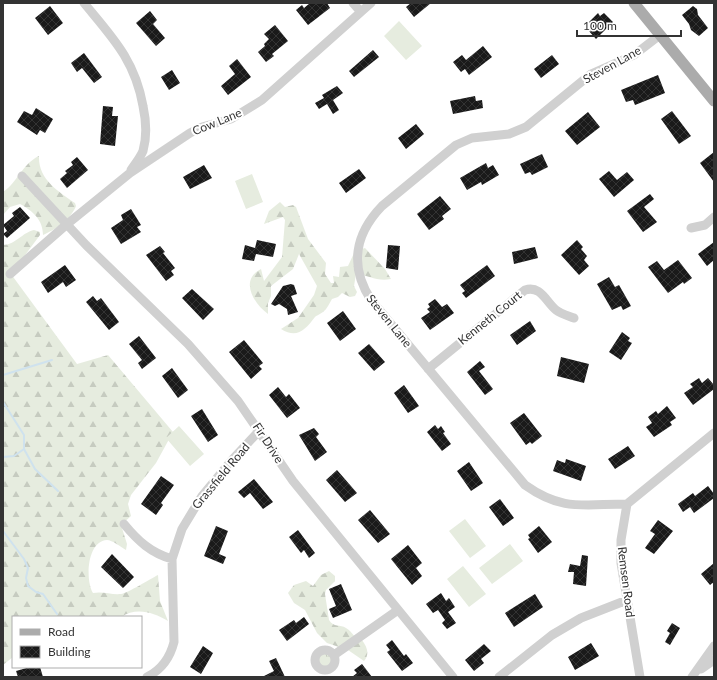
<svg xmlns="http://www.w3.org/2000/svg" width="717" height="680" font-family="Lato,sans-serif">
  <defs>
    <pattern id="grass-tufts" width="24" height="20" patternUnits="userSpaceOnUse"><rect width="24" height="20" fill="#e6ecdf"/><path d="M3 7l-1-3M5 7V3M7 7l1-3M15 17l-1-3M17 17v-4M19 17l1-3" fill="none" stroke="#c6cbc0"/></pattern>
    <pattern id="forest-firs" width="22" height="20" patternUnits="userSpaceOnUse"><rect width="22" height="20" fill="#e6ecdf"/><path d="M5 1l3.5 6h-7zM16 11l3.5 6h-7z" fill="#c6cbc0"/></pattern>
    <pattern id="building-cross-hatch" width="8" height="8" patternUnits="userSpaceOnUse"><rect width="8" height="8" fill="#1a1a1a"/><path d="M0 0l8 8M0 8l8-8" fill="none" stroke="#333"/></pattern>
  </defs>
  <rect width="100%" height="100%" fill="#fff"/>
  <!-- grass -->
  <path fill="url(#grass-tufts)" d="M317 660a8 8 0 1 1 16 0a8 8 0 1 1-16 0Z"/>
  <!-- forest -->
  <path fill="url(#forest-firs)" d="M39,156C38,179 58,191 75,203L76,206C71,219 55,230 43,235C43,220 33,211 20,204L10,207L3,215V192C18,182 22,164 39,156Z
    M280,202L285,207L293,205L296,207L308,239L326,263L325,274L331,283H334L333,276L339,277L340,267L348,266L355,251L365,248L385,269L391,279C377,282 369,275 356,274L354,286L357,292L355,296L350,297L342,293L338,297L332,299C329,304 327,309 323,312C320,314 316,316 315,317C305,330 297,339 281,329L298,318L314,295L317,286L299,254L293,269L271,286V296L268,303V314C254,304 239,280 261,269L264,281L282,257L285,220L283,217L264,224L269,211Z
    M34,230L40,232V235L11,274L77,364L108,355L173,432L156,463L131,495L128,504L131,516L121,525L127,544L126,550C121,547 112,540 107,540C87,541 85,580 93,593C103,591 111,595 121,594C128,593 150,579 158,575L160,601L168,621C153,612 136,607 121,617H13V657L3,665V245C15,245 23,232 34,230Z
    M329,571L335,576V581L326,590L325,594L329,620C334,628 340,624 346,628C354,633 352,637 362,640C367,647 370,654 364,661L348,650L327,643L317,633L305,610L294,603L288,593L294,585L306,581L313,586L321,575Z"/>
  <!-- pitch -->
  <path fill="#e6ecdf" d="M399,21L422,46L406,60L384,36Z
    M252,174L263,202L246,209L235,181Z
    M179,426L204,454L190,466L166,438Z
    M465,519L486,546L470,558L449,531Z
    M510,544L523,561L492,584L479,568Z
    M463,566L486,594L469,607L447,579Z"/>
  <g fill="none" stroke-linecap="round" stroke-linejoin="round">
    <!-- stream -->
    <path stroke="#cfe2ee" stroke-width="2" d="M3,375L52,360
      M3,402L24,435V449L14,456L3,457
      M24,449L35,469L58,491
      M3,531L24,559L28,568L26,578L28,586L36,592L43,594L57,614"/>
  </g>
  <!-- building -->
  <path fill="url(#building-cross-hatch)" d="M310,3H327L330,8L308,25L296,10L302,5L304,8Z
    M411,3H431L414,17L406,7Z
    M50,6L63,23L48,35L35,18Z
    M693,6L697,9L698,15L708,28L699,36L691,30L689,24L682,15Z
    M150,11L157,20L153,24L165,38L156,46L136,23Z
    M598,13L600,16L604,13L613,22L596,39L588,30L593,25L589,22Z
    M275,25L288,41L272,54L274,56L266,62L258,52L265,46L264,44L269,39L264,34Z
    M483,46L492,57L469,75L465,69L461,72L453,62L462,55L466,60Z
    M373,50L379,57L354,77L349,71Z
    M84,53L102,77L94,83L82,68L77,72L71,63Z
    M552,55L559,64L541,78L534,69Z
    M237,59L251,77L228,95L221,86L235,74L229,66Z
    M172,70L180,83L169,90L161,77Z
    M658,75L665,93L635,105L633,100L626,102L621,90Z
    M337,86L343,93L333,100L339,110L333,114L327,104L319,109L315,103L324,98L322,95Z
    M475,96L476,101L482,100L483,108L453,114L450,101Z
    M103,106L113,107L112,116H118L115,146L100,144Z
    M36,108L53,119L45,133L40,130L37,135L17,122L24,111L32,115Z
    M672,111L691,136L679,144L661,119Z
    M588,112L600,127L577,145L565,131Z
    M416,124L424,134L406,149L398,138Z
    M714,152V182L700,163Z
    M542,154L548,167L532,175L530,172L525,174L520,164Z
    M77,157L88,170L67,188L60,179L67,173L65,171L73,165L71,162Z
    M486,163L488,168L493,165L499,175L482,185L481,182L467,190L460,178Z
    M204,165L212,178L190,189L183,177Z
    M359,169L366,178L346,193L339,183Z
    M609,171L617,180L627,172L634,180L614,197L599,179Z
    M650,194L654,199L644,207L657,222L643,232L627,211Z
    M440,196L451,209L442,216L444,219L429,230L417,214Z
    M20,207L30,218L7,238L3,234L7,231L3,225L14,216L12,213Z
    M131,209L141,225L137,227L141,232L121,244L111,228L123,220L121,215Z
    M257,240L276,244L273,257L256,254L254,261L242,259L245,245L255,248Z
    M577,240L583,247L581,249L587,256L584,260L589,266L579,275L561,255Z
    M714,242V260L707,266L698,254Z
    M388,245L400,246L398,270L386,268Z
    M160,246L165,252L163,253L175,268L171,271L174,275L166,281L146,255Z
    M535,247L538,258L514,264L512,252Z
    M678,260L692,278L684,284L683,282L668,293L648,267L657,261L664,270Z
    M65,265L76,280L66,287L63,282L48,293L41,282Z
    M487,265L495,276L466,298L462,293L465,291L460,285Z
    M609,277L615,287L619,285L631,306L623,310L621,306L612,310L597,284Z
    M291,284L294,285L297,294L291,296L298,312L288,315L287,309L279,304L275,306L271,304L283,286Z
    M192,289L214,309L203,320L182,298Z
    M93,296L97,301L101,298L119,322L109,330L86,302Z
    M435,299L442,307L447,304L454,313L430,330L421,318L430,312L427,309L430,307L428,304Z
    M343,311L356,329L340,341L327,323Z
    M530,321L536,331L517,345L510,335Z
    M622,332L630,338L628,341L632,343L621,360L609,352Z
    M139,336L156,358L142,369L138,363L142,360L129,344Z
    M244,340L263,363L259,366L262,369L251,379L229,352Z
    M369,344L385,362L374,371L358,353Z
    M561,357L589,364L584,383L557,376Z
    M480,361L485,367L479,371L493,389L485,395L467,372Z
    M172,368L188,390L178,398L162,376Z
    M699,378L702,383L708,378L714,385V389L693,405L684,393L693,387L690,384Z
    M404,385L419,406L408,413L394,393Z
    M278,387L286,397L289,394L300,408L287,418L269,395Z
    M667,406L676,418L670,422L672,425L654,437L646,427L652,423L648,417L656,411L658,414Z
    M202,409L218,435L208,442L191,416Z
    M524,413L542,436L532,444L530,442L526,445L510,423Z
    M435,425L438,429L441,426L445,432L443,433L451,444L442,451L427,432Z
    M314,428L319,434L316,437L327,452L315,461L299,435Z
    M628,446L635,456L615,469L608,459Z
    M566,459L586,466L581,481L553,471L557,460L565,463Z
    M469,462L483,483L471,491L457,471Z
    M337,470L357,493L345,502L326,480Z
    M161,476L174,485L161,503L163,505L156,515L141,504Z
    M254,479L273,502L263,509L250,493L244,498L238,492Z
    M708,486L714,494V498L694,513L690,507L683,512L678,504L693,493L695,496Z
    M500,499L514,518L503,526L489,507Z
    M370,510L390,534L378,543L358,520Z
    M658,520L673,531L654,554L645,548L655,534L650,531Z
    M216,526L228,531L219,554L226,557L223,564L204,556Z
    M539,526L552,542L538,553L528,539L530,538L528,535Z
    M298,530L315,553L309,558L304,550L301,553L289,537Z
    M408,545L422,563L416,568L422,576L412,585L391,559Z
    M112,554L134,577L123,588L101,567Z
    M582,555L588,556L586,586L573,584L574,572H568L570,564L580,566Z
    M714,563V582L710,585L701,574Z
    M341,584L352,610L333,618L329,609L336,606L329,589Z
    M441,593L446,601L449,598L455,607L448,612L456,623L447,629L442,623L445,620L438,610L433,613L426,604Z
    M535,594L543,607L514,627L505,613Z
    M304,617L309,624L287,641L279,630L294,620L296,623Z
    M672,623L680,628L670,645L665,642L670,633L667,631Z
    M392,640L404,656L406,654L413,663L402,671L387,652L390,650L386,645Z
    M591,643L599,656L575,670L568,657Z
    M484,644L491,651L481,659L484,663L474,671L465,660Z
    M203,646L213,653L201,674L190,667Z
    M276,658L285,677H262L274,671L269,661Z
    M362,664L372,677H352L357,673L354,670Z
    M30,667H40L43,677H18L16,671Z"/>
  <g fill="none" stroke-linecap="round" stroke-linejoin="round">
    <!-- minor -->
    <path stroke="#d0d0d0" stroke-width="9" d="M84,3C112,37 135,60 143,106C146,120 147,137 143,151C140,158 135,164 131,170
      M353,3L361,12
      M22,176L86,245L188,344L238,401L293,481L453,677
      M691,228L705,225L714,217
      M10,274L66,225L130,173L190,133L202,127L231,119L262,100L371,3
      M428,369L525,290C541,285 546,302 556,310C561,314 569,316 574,318
      M627,504C584,504 563,512 525,485L371,300C349,266 355,234 382,206L456,145L472,138L509,134L526,127L591,74L634,55L660,35
      M124,524C138,541 151,553 172,559
      M315 660a10 10 0 1 1 20 0a10 10 0 1 1-20 0Z
      M334,655L398,610
      M701,669L714,660
      M147,677C161,670 170,658 174,642L172,559L182,529L202,496L231,461L259,431
      M499,677L552,635L581,618L627,600
      M640,677L621,563V540L627,504L714,433
      M692,677L714,646"/>
    <!-- major -->
    <path stroke="#ababab" stroke-width="11" d="M634,3L714,101"/>
  </g>
  <g text-anchor="middle" stroke-width="4" stroke-linejoin="round" paint-order="stroke">
    <!-- street labels -->
    <g font-size="12" fill="#333" stroke="#fff">
      <text transform="translate(612 65) rotate(-29)" y="4">Steven Lane</text>
      <text transform="translate(217 122) rotate(-22)" y="4">Cow Lane</text>
      <text transform="translate(490 318) rotate(-39)" y="4">Kenneth Court</text>
      <text transform="translate(389 321) rotate(51)" y="4">Steven Lane</text>
      <text transform="translate(268 443) rotate(57)" y="4">Fir Drive</text>
      <text transform="translate(221 476) rotate(-50)" y="4">Grassfield Road</text>
      <text transform="translate(626 582) rotate(83)" y="4">Remsen Road</text>
    </g>
  </g>
  <!-- border -->
  <rect width="717" height="680" fill="none" stroke="#333333" stroke-width="8"/>
  <!-- legend -->
  <rect x="12" y="616" width="130" height="52" fill="#ffffff" stroke="#adadad"/>
  <rect x="20" y="629" width="20" height="6" fill="#ababab" stroke="#adadad"/>
  <text x="48" y="636" font-size="12" fill="#333333">Road</text>
  <rect x="20" y="646" width="20" height="12" fill="url(#building-cross-hatch)" stroke="#adadad"/>
  <text x="48" y="656" font-size="12" fill="#333333">Building</text>
  <!-- scale -->
  <path d="M577 30v6h104v-6" fill="none" stroke="#333333" stroke-width="2"/>
  <text x="583" y="30" font-size="12" fill="#333333" stroke="#ffffff" stroke-width="3" paint-order="stroke">100 m</text>
</svg>
